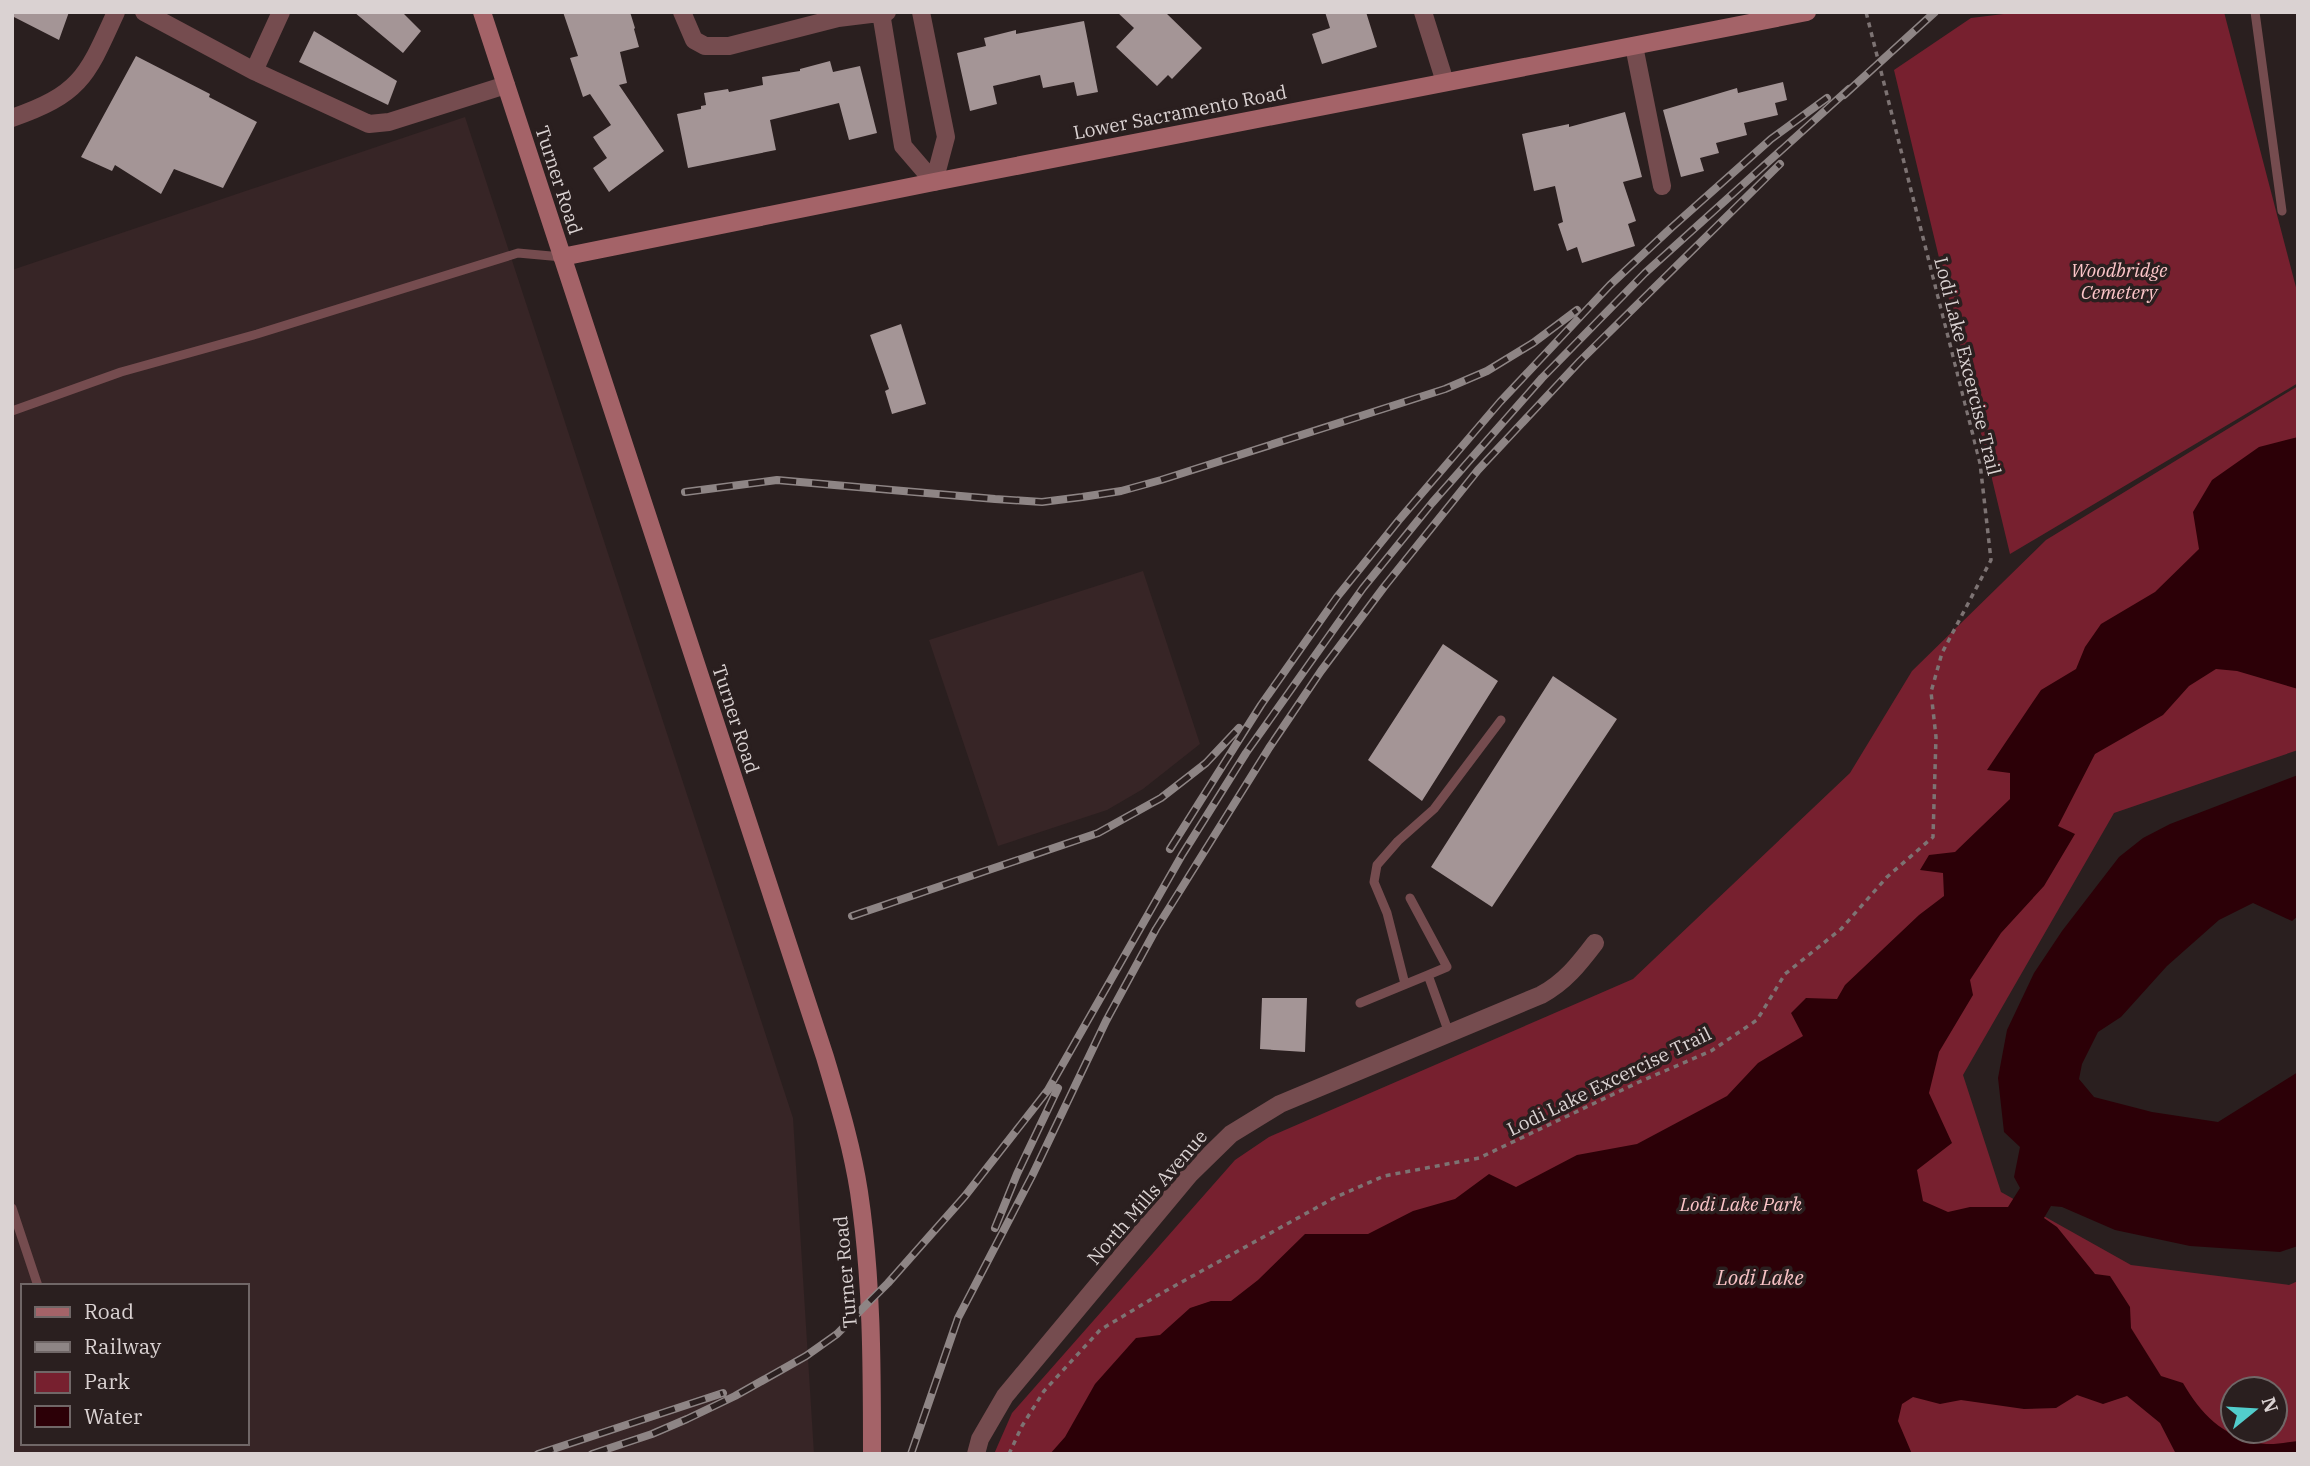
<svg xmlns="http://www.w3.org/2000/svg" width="2310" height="1466" font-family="'IBM Plex Serif',serif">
  <rect width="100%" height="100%" fill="#2a1f1f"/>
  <!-- built -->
  <path fill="#372526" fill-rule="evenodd" d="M465,117L793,1118L814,1454H12V270ZM23,1286H247V1443H23Z
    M1143,571L1200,744L1143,789L1107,810L998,846L929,640Z"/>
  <!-- green -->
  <path fill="#77202f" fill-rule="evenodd" d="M2020,12H2224L2298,295V383L2010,554L1894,70L1971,18Z
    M2298,386V750L2114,813L1963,1075L2001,1192L2131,1265L2289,1285L2298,1281V1454H994L1012,1413L1235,1160L1269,1137L1633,979L1850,773L1912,671L2046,540ZM2233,1389H2275V1431H2233Z"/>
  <!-- water -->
  <path fill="#2c0007" d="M2298,437V689L2237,671L2216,669L2189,686L2163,715L2095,754L2058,826L2075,834L2044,886L2001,933L1970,980L1973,995L1939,1052L1929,1093L1952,1143L1917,1170L1923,1201L1948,1212L1970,1207H2008L2020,1188L2014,1177L2020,1147L2004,1132L1998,1078L2007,1030L2034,973L2062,931L2119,857L2143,838L2170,824L2298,775V916L2292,921L2253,903L2219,920L2167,966L2121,1017L2098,1032L2082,1064L2079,1079L2094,1097L2152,1112L2218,1122L2298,1072V1246L2280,1252L2190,1246L2115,1230L2062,1207L2051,1206L2044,1218L2057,1227L2095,1274L2110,1276L2130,1307L2131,1328L2161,1376L2183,1383C2201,1414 2222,1436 2259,1443C2271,1446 2286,1442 2298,1441V1454H2176L2160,1423L2127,1396L2103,1404L2077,1395L2056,1408L2024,1409L1961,1400L1940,1404L1913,1397L1902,1404L1898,1421L1912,1454H1050L1065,1437L1095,1384L1136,1338L1160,1335L1190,1308L1211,1301H1231L1258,1280L1305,1234H1368L1413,1211L1455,1199L1489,1174L1516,1187L1577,1155L1637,1144L1727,1096L1758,1063L1803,1036L1791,1013L1806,998L1837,999L1845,985L1919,915L1944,896L1943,873L1920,870L1929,855L1955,852L2010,799V773L1987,770L2041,690L2076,669L2085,647L2101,624L2155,592L2199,549L2193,512L2212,480L2259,447Z"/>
  <!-- building -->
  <path fill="#a49596" d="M12,12H69L59,40L12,16Z
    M354,12H402L421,31L403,53Z
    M563,12H630L635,28L634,29L639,47L620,52L627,83L619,85L664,151L609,192L593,168L607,158L593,137L611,125L590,94L583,97L570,58L578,56Z
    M1117,12H1165L1202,48L1172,79L1168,75L1157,86L1116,47L1134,28Z
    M1325,12H1366L1377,47L1322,64L1312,34L1330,28Z
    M1084,21L1098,92L1077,96L1074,82L1043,88L1040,75L993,86L997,104L970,111L957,53L986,46L984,38L1016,30V34Z
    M314,31L397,81L388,105L299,62Z
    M136,56L210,94L209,97L257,122L223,188L174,169L161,194L115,165L112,171L81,157Z
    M830,61L833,72L860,66L877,133L849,140L839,103L770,120L776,150L688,168L677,114L701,109V106L706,105L704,93L728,89L729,92L763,85L762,77L800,71V69Z
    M1783,82L1787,100L1775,103L1778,115L1744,123L1747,135L1716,143L1719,153L1700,158L1704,171L1681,177L1663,110L1737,88L1738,93Z
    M1625,112L1642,177L1623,182L1636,221L1628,224L1635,246L1582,263L1577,247L1567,251L1558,224L1563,222L1555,186L1534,191L1522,134L1569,124V127Z
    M901,324L926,404L892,414L885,391L889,389L870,335Z
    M1443,644L1498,681L1422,801L1368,760Z
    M1553,676L1617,719L1492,907L1431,867Z
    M1262,998H1307L1305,1052L1260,1049Z"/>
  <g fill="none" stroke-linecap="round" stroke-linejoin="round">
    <!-- path -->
    <path stroke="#7d7373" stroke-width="3.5" stroke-dasharray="5 5" stroke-linecap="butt" d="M1009,1454L1022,1426L1044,1391L1100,1330L1160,1294L1334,1198L1384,1176L1479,1158L1639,1082L1711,1051L1757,1020L1785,974L1841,929L1887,877L1933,837L1936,737L1931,692L1942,653L1991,560L1980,463L1866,12"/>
    <!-- lane -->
    <path stroke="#754c4f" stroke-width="9" d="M2255,12L2282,211
      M12,411L121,372L257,334L518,253L562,257
      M1410,898L1447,967L1428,975
      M1405,984L1387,913L1374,882L1377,865L1398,841L1434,809L1501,720
      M1360,1003L1428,975L1449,1033
      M12,1208L38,1286"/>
    <!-- street -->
    <path stroke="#754c4f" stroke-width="18" d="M144,12L254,71L369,124L389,122L506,85
      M682,12L694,40L705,46H729L838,18L887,12
      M921,12L946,137L934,182
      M1423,12L1445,82
      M881,13L903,146L934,182
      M1634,46L1662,186
      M254,71L281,12
      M12,118C81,94 87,76 116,12
      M976,1454L980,1439L1005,1396L1190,1174L1231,1134L1280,1104L1541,995C1565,982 1579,964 1595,943"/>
    <!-- secondary -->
    <path stroke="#a46368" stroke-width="18" d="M482,12L825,1057C838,1101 852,1146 859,1192C872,1279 872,1366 872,1454
      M562,257L934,182L1807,12"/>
    <defs>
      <path id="rail" d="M1844,95L1935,12
        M685,492L777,480L995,499L1042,502L1082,497L1121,491L1161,480L1445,389L1487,371L1533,343L1577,310
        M1170,849L1261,705L1337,597L1399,520L1500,402L1610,285L1671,228L1771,139L1827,98
        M852,916L1098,833L1161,798L1206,763L1239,728
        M995,1228L1017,1174L1058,1088
        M538,1454L723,1393
        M592,1454L652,1434L687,1419L735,1396L806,1356L837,1334L888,1283L965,1196L1048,1090L1182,855L1246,753L1363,588L1432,503L1542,378L1645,273L1849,89
        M911,1454L958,1318L1032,1176L1106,1021L1156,929L1269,748L1321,671L1384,587L1478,470L1580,361L1780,164"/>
    </defs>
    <!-- rail casing -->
    <use href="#rail" stroke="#8e8585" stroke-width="8"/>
    <!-- rail -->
    <use href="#rail" stroke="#2a1f1f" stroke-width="5" stroke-dasharray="16" stroke-linecap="butt"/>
  </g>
  <g text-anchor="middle" stroke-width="7" stroke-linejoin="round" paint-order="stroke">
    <!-- street labels -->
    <g font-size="19" fill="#dad2d2" stroke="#2a1f1f">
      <text transform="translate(1180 112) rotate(-11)" y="7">Lower Sacramento Road</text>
      <text transform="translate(559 180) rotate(72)" y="7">Turner Road</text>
      <text transform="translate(1968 366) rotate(76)" y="7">Lodi Lake Excercise Trail</text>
      <text transform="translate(736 719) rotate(72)" y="7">Turner Road</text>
      <text transform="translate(1609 1081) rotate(-26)" y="7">Lodi Lake Excercise Trail</text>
      <text transform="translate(1147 1197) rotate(-49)" y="7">North Mills Avenue</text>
      <text transform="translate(845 1272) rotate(-95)" y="7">Turner Road</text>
    </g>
    <!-- park labels -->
    <g font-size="19" font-style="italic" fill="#fcc5c8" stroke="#2a1f1f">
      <text x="2119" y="277">Woodbridge<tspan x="2119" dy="22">Cemetery</tspan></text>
      <text x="1741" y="1211">Lodi Lake Park</text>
    </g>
    <!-- water labels -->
    <g font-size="21" font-style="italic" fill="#f8c2c5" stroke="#2a1f1f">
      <text x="1760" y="1285">Lodi Lake</text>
    </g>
  </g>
  <!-- border -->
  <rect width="2310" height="1466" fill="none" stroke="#dad2d2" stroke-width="28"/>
  <!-- legend -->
  <rect x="21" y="1284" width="228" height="161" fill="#2a1f1f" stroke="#706767" stroke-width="2"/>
  <rect x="35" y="1307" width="35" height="10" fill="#a46368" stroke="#706767" stroke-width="2"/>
  <text x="84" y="1319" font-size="21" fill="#dad2d2">Road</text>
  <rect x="35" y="1342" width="35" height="10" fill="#8e8585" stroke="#706767" stroke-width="2"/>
  <text x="84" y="1354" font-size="21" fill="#dad2d2">Railway</text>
  <rect x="35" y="1372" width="35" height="21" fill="#77202f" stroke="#706767" stroke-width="2"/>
  <text x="84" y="1389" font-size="21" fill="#dad2d2">Park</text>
  <rect x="35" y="1406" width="35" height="21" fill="#2c0007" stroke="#706767" stroke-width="2"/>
  <text x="84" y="1424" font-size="21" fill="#dad2d2">Water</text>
  <!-- north arrow -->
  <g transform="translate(2254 1410) rotate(72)"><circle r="33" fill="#2a1f1f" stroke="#706767" stroke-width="2"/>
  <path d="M0-5L12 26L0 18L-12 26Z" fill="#52cdcc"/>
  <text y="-10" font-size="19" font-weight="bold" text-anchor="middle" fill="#dad2d2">N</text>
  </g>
</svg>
